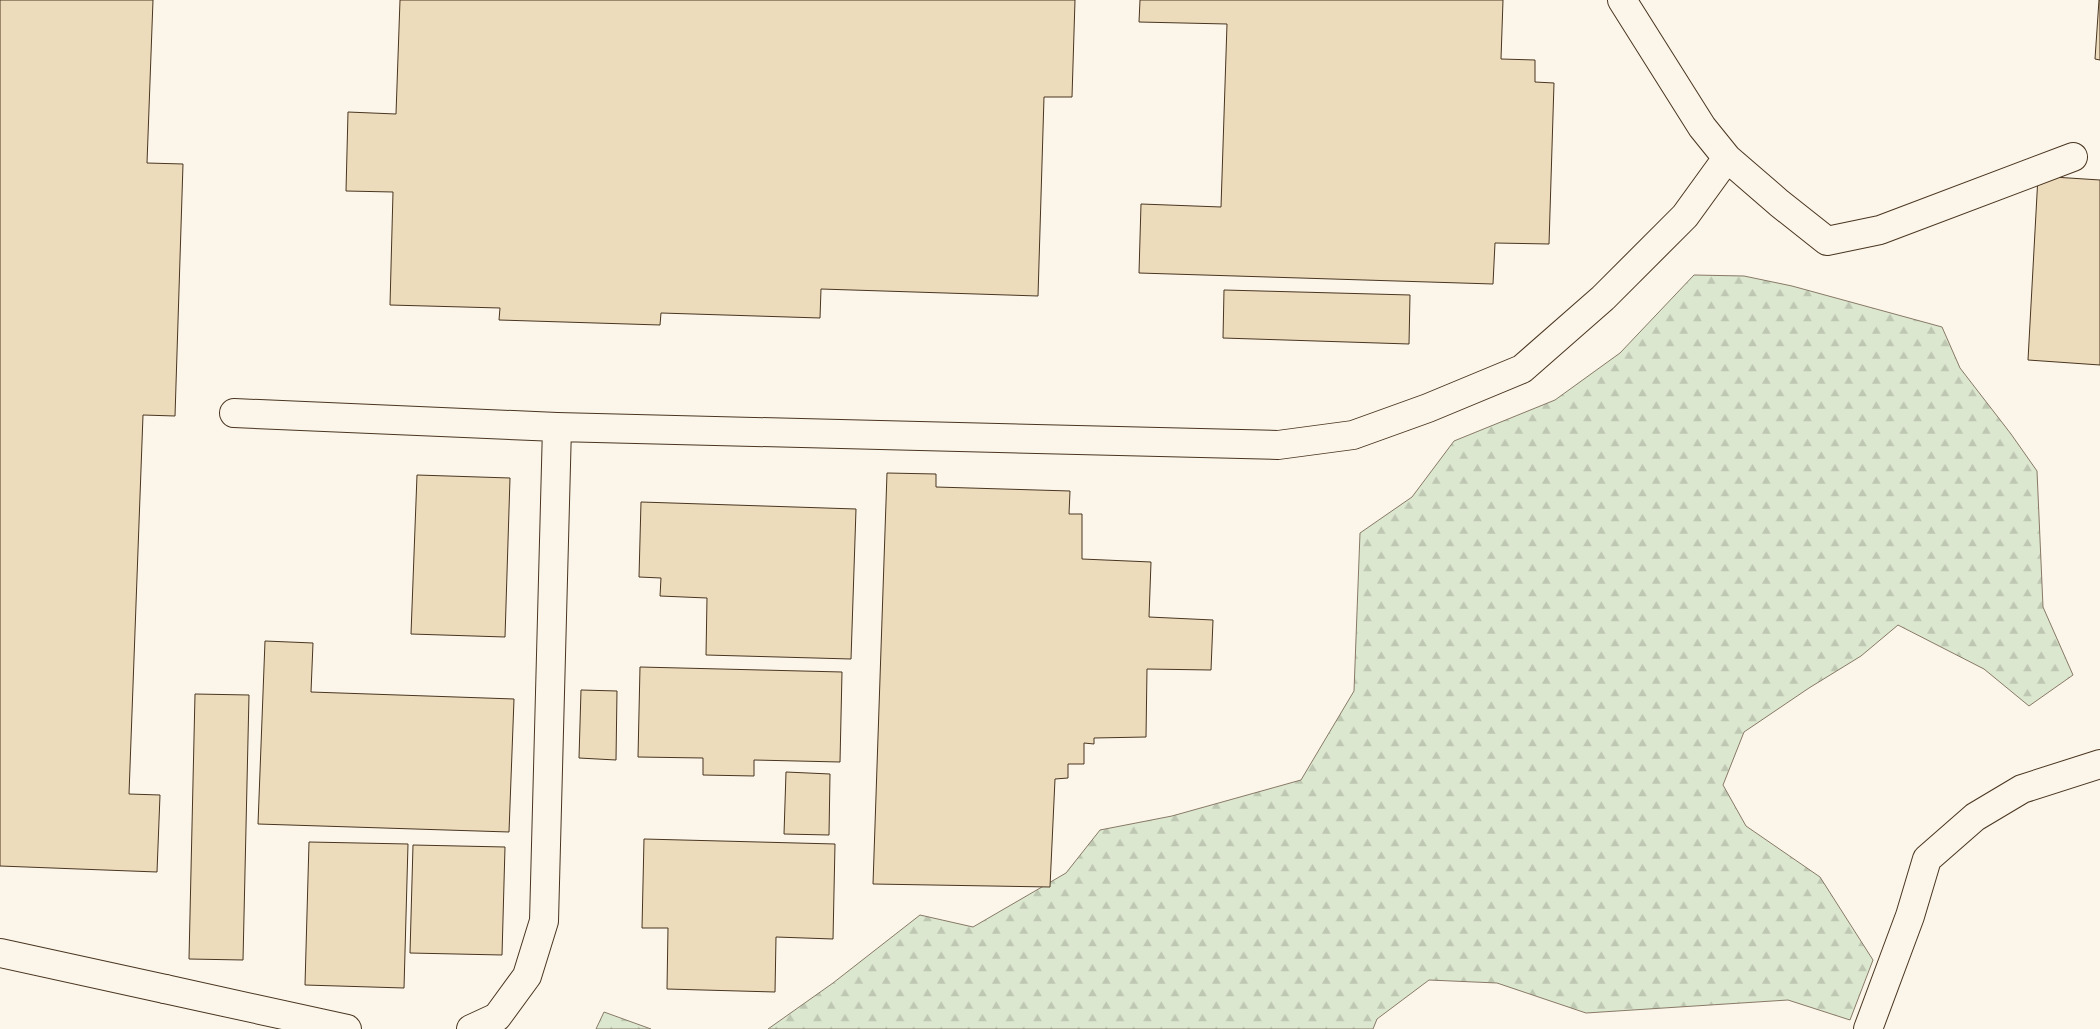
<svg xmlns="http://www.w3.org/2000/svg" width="2100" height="1029" font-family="'Roboto Serif',serif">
  <defs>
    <pattern id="forest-firs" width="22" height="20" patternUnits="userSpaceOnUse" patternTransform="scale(1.25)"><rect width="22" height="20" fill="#dce7d0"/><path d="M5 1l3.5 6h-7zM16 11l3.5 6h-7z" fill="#bec7b2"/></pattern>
  </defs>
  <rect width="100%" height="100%" fill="#fbf6e9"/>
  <!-- forest -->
  <path fill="url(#forest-firs)" stroke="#887966" d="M1694,275L1744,276L1792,286L1942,327L1960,368L2011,434L2037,471L2043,607L2073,675L2029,706L1984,669L1898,625L1861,656L1809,688L1744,732L1723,785L1746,826L1820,877L1873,960L1850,1020L1788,1000L1586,1013L1497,983L1429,980L1377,1019L1373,1029H768L833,983L920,915L973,927L1066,873L1100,830L1172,816L1301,780L1354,691L1360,533L1412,497L1454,441L1555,400L1620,353Z
    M604,1012L651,1029H596Z"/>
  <!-- building -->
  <path fill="#ecdcbc" stroke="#4a3520" d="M0,0H153L147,163L183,164L175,416L143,415L129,794L160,795L157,872L0,866Z
    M400,0H1075L1072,97H1044L1038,296L821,289L820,318L661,313L660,325L499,320L500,308L390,305L393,192L346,191L348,112L396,114Z
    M1140,0H1503L1501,59L1535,60V82L1554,83L1549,244L1495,243L1493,284L1139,273L1141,204L1221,207L1227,24L1139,22Z
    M2099,0H2100V60L2095,59Z
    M2038,176L2100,180V365L2028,360Z
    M1224,290L1410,295L1409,344L1223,338Z
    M887,473L936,474V487L1070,491L1069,514H1082V559L1151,562L1149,617L1213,620L1211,670L1147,669L1146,737L1094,738V744L1084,743V764H1068V778L1055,779L1050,887L873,884Z
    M417,475L510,478L505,637L411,634Z
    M641,502L856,509L851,659L706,655L707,598L660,596L661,578L639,577Z
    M265,641L313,643L311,692L514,699L509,832L258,824Z
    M640,667L842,672L840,762L754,760V776L703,775V758L638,757Z
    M581,690L617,691L616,760L579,758Z
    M195,694L249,695L243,960L189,959Z
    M786,772L830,774L829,835L784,834Z
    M644,839L835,844L833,939L776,937L775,992L667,989L668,928H642Z
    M309,842L408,844L404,988L305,985Z
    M413,845L505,847L502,955L410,953Z"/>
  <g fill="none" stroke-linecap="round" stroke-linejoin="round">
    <defs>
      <path id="street" d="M0,953L165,989
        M1868,1029L1910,916L1927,859L1975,817L2022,789L2100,764"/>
      <path id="secondary" d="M1622,0L1702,127L1727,158L1779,203L1827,241L1880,230L2073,157
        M234,413L557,427L1278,445L1353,435L1428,408L1522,369L1603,298L1685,216L1727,158
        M165,989L347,1029
        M471,1029L497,1017L527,976L544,921L557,427"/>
    </defs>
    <!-- street casing -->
    <use href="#street" stroke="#4a3520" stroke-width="30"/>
    <!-- secondary casing -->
    <use href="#secondary" stroke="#4a3520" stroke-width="30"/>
    <!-- street -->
    <use href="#street" stroke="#fbf6e9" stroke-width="28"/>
    <!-- secondary -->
    <use href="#secondary" stroke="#fbf6e9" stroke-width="28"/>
  </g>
</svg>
